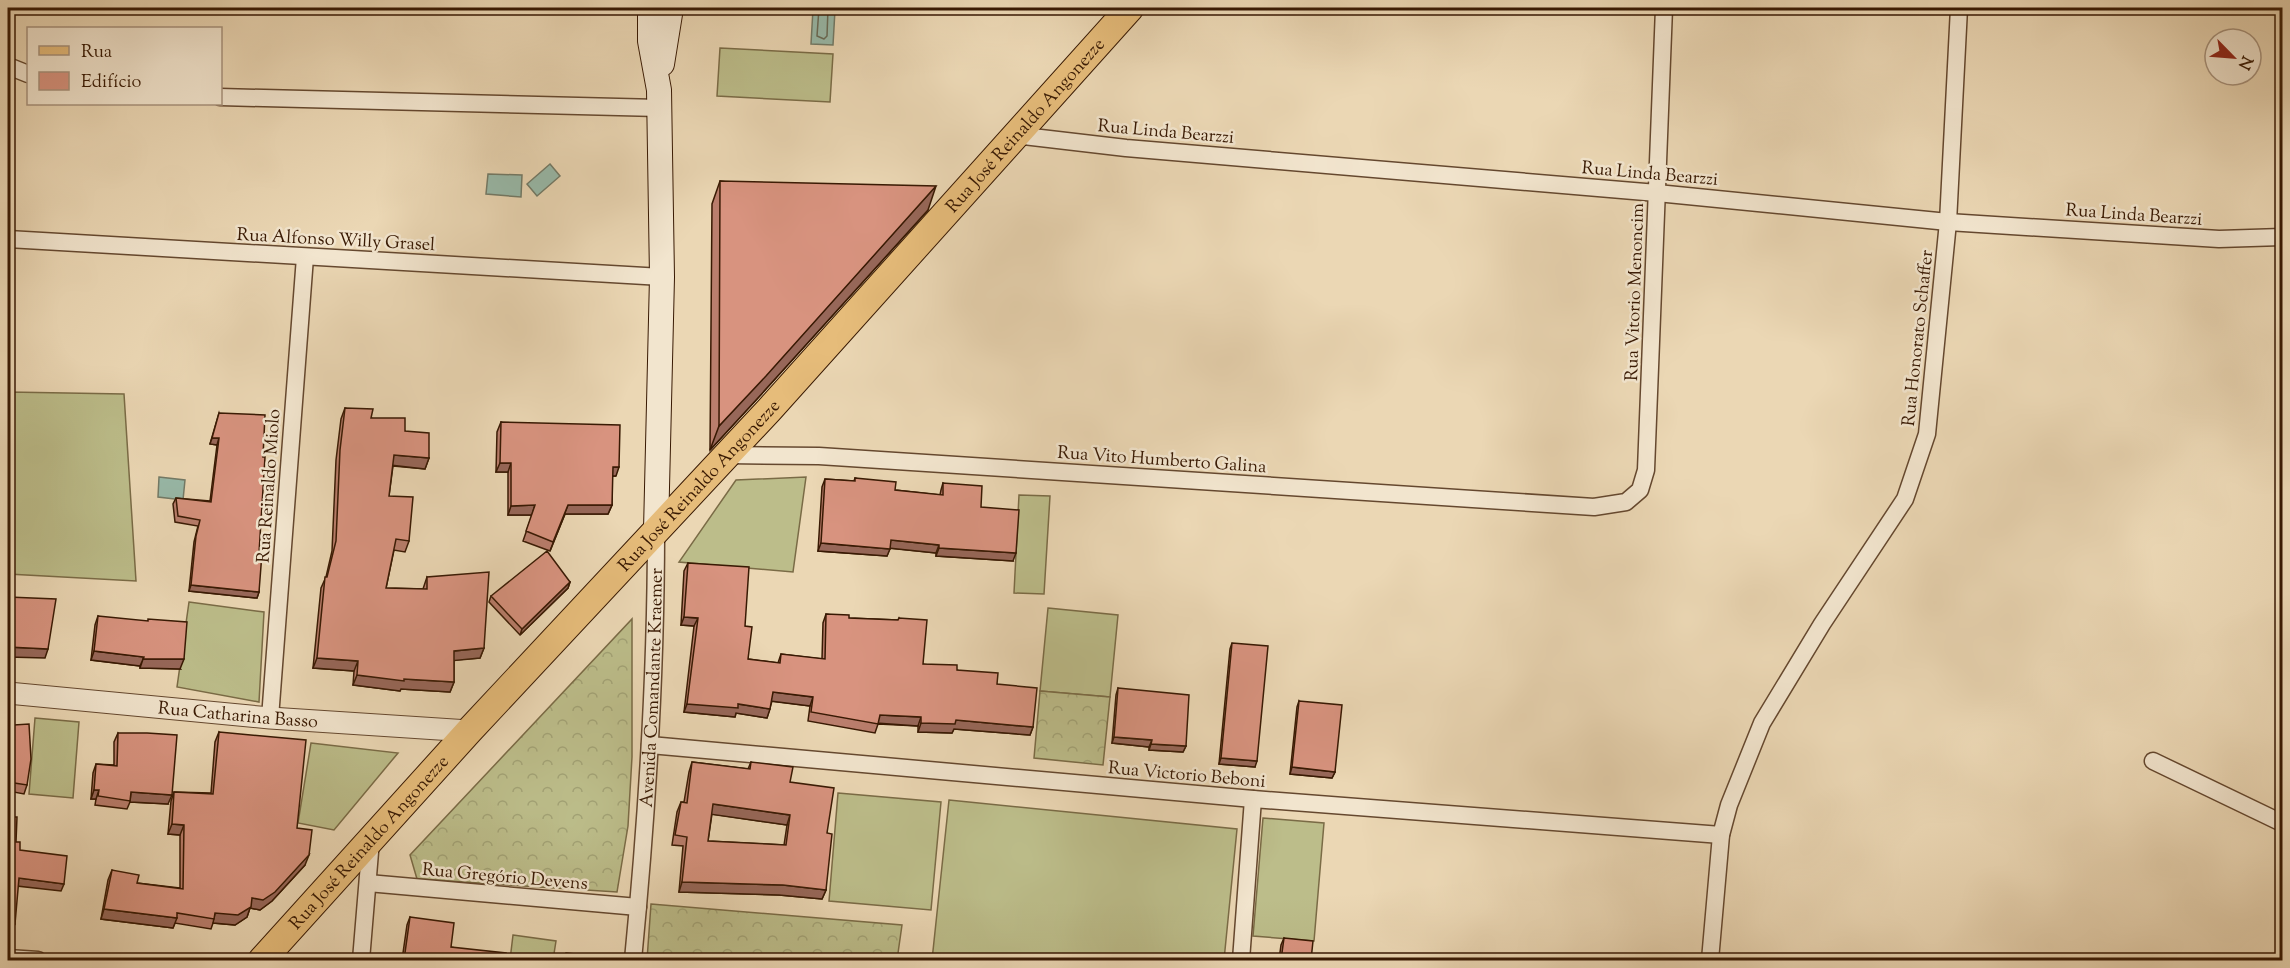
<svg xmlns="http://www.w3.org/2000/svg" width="2290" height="968" font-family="'Sorts Mill Goudy',serif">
  <defs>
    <pattern id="forest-crowns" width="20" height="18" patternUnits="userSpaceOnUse" patternTransform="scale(1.5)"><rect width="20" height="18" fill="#bcbd8a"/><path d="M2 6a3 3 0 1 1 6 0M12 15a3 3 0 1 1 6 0" fill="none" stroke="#a2a275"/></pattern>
  </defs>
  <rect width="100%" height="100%" fill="#ebd7b4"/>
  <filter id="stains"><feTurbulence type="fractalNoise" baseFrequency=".00333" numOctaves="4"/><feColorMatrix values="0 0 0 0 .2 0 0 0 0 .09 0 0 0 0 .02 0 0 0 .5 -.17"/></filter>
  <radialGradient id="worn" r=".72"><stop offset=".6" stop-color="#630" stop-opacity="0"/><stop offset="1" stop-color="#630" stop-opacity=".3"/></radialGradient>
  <!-- grass -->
  <path fill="#bcbd8a" stroke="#7a6b46" stroke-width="1.5" d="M720,48L833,54L830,102L717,96Z
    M8,392L124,394L136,581L8,574Z
    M806,477L793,572L679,562L736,480Z
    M1019,495L1050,496L1044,594L1014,593Z
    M189,602L264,612L259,702L177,687Z
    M1048,608L1118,615L1110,697L1040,691Z
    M35,718L79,722L73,798L29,794Z
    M311,743L398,753L334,830L298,823Z
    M838,793L941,802L931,910L829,901Z
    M949,800L1237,829L1224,960H932Z
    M1263,818L1324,823L1314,941L1253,936Z
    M513,935L556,941L553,960H510Z"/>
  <!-- forest -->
  <path fill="url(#forest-crowns)" stroke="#7a6b46" stroke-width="1.5" d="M632,619V757L628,826L617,892L417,879L410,855Z
    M1040,691L1110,697L1103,765L1034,758Z
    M651,904L902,925L897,960H647Z"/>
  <!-- water -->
  <path fill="#98baaa" stroke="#727a67" stroke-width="1.5" d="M813,9L835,10L833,45L811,44Z
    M550,164L560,176L537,196L527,184Z
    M488,174L522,175L521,197L486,194Z
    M159,477L185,480L183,500L158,497Z"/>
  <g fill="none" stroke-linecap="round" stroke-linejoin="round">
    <!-- shore -->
    <path stroke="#686a56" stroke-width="1.5" d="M819,8L817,36L824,39L827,36L828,8"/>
    <defs>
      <g id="minor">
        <path d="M8,66L28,74"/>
        <path d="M220,97L659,108"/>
        <path d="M1015,135L1126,148L1657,193L1948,222L2219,239L2282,237"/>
        <path d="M8,239L662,277"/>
        <path d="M727,455L819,456L1594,507L1626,502L1640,490L1646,470L1664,8"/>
        <path d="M270,718L305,257"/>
        <path d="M650,745L1253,799L1721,835"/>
        <path d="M2153,761L2282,823"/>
        <path d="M368,883L638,907"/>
        <path d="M8,958L38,960"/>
        <path d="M361,960L371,840"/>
        <path id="s1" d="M633,960C647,817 656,675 656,531"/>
        <path d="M1241,960L1253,799"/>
        <path d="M1710,960L1721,835L1729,805L1762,723L1822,624L1905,499L1927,434L1948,222L1959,8"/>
      </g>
      <g id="tertiary">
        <path id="s2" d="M8,693L270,718L469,731"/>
      </g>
      <path id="secondary" d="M650,8V41L659,90L662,277L656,530
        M662,64L671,8"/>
      <g id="primary">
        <path id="s3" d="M262,960L469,731L769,410L1130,8"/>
      </g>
    </defs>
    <!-- minor casing -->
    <use href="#minor" stroke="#65482f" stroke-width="19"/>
    <!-- tertiary casing -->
    <use href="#tertiary" stroke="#65482f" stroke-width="23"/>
    <!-- secondary casing -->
    <use href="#secondary" stroke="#381903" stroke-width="26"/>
    <!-- primary casing -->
    <use href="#primary" stroke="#381903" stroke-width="29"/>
    <!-- minor -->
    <use href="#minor" stroke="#f2e5ce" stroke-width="16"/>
    <!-- tertiary -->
    <use href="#tertiary" stroke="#f2e5ce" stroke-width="21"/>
    <!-- secondary -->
    <use href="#secondary" stroke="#f2e5ce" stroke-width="24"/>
    <!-- primary -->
    <use href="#primary" stroke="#e6bc7a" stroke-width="27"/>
  </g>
  <!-- wall -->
  <path fill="#ba7e6d" stroke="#381903" stroke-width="1.5" fill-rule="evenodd" d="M720,181L928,210L757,399L710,450L712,204Z
    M345,408L371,418L405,431L429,458L425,469L393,466L389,496L409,541L405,552L394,550L386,588L423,589L427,577L484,648L480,658L454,660V682L450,692L401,689L400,691L353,685L354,671L313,668L321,588L326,577L332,551L336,460L341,419Z
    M219,413L259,553V592L257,598L189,591L194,542L198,526L175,522L173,504L176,498L210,501L217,445L210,444Z
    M501,422L616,476H612V505L608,514H565L550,551L523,541L532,515H508V472H496L497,432Z
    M855,478L895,490L940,495L941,490L943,483L981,507L1013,561L936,556V553L890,548L887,556L818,551L822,487L825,479L854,481Z
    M688,563L745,626L748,659L778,663L781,654L822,659L823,623L826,614L849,618L898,620L899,618L923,664L957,670L997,684L1033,727L1030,735L954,729L952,733L918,732V726L878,724L875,733L808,721L810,706L772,701L767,718L736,713L735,717L684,712L694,626L681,625L684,571Z
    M570,582L568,588L520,635L489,602L491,596Z
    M98,616L180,669L140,668V666L91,660L95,625Z
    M1232,643L1255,767L1219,764L1230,649Z
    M1118,688L1186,746L1183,752L1149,750V747L1112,743L1116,695Z
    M1299,701L1335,772L1332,778L1290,774L1297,707Z
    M8,719L14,725L27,785L24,794L8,791Z
    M219,732L297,828L305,865L272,901L260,910L250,908L247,917L235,925L213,923L211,929L175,923L173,928L101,919L108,880L112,870L137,883L180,888V835L168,834L171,801L174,792L211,793L215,742Z
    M118,733L168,804L130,802L127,809L95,805L96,799H91L93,773L96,764L114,765V742Z
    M692,762L748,769L751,762L790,782L827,833L826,890L822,899L779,895L679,892L683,846L672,845L677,812L681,802H684L689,772ZM712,814L787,825L784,845L708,841Z
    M410,917L451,947L505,960H402L407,925Z
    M1284,938L1311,960H1279L1281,945Z"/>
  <!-- shaded-wall -->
  <path fill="#976759" stroke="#381903" stroke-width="1.5" d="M936,186L928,210L757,399L710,450L719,426Z
    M212,438H219L217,445L210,444Z
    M394,455L429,458L425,469L390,465Z
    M500,463H511L508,472H496Z
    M613,467H619L616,476H609Z
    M535,505L532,515H508L511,506Z
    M568,505H612L608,514H565L550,551Z
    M891,540L939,545L936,553L888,548Z
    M821,543L890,549L887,556L818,551Z
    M939,548L1016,553L1013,561L936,556Z
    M570,582L568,588L520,635L522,629Z
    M191,585L259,592L257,598L189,591Z
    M684,617L698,618L694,626L681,625Z
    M8,647L48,649L45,658L8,657Z
    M484,648L480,658L450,661L454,651Z
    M94,651L144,657L140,666L91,660Z
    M317,658L358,661L354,671L313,668Z
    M143,659H184L180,669L140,668Z
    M357,675L404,679L454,682L450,692L401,689L400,691L353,685Z
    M773,692L813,697L810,706L770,701Z
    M687,704H738L770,709L767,718L736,713L735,717L684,712Z
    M880,715L921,717L918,726L876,723Z
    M956,720L1033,727L1030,735L954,729L952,733L918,732L921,723Z
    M1114,737L1152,740L1149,747L1112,743Z
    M1151,744L1186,746L1183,752L1149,750Z
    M1221,758L1257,761L1255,767L1219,764Z
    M1292,767L1335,772L1332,778L1290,774Z
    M94,790H99L96,799H91Z
    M131,792L172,795L168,804L130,802Z
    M713,804L790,815L787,825L709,814Z
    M172,824L184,825L180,835L168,834Z
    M309,855L305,865L272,901L260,910L250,908L247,917L235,925L213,923L215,913L252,898Z
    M19,878L64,884L61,891L17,886Z
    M682,882L783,885L826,890L822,899L779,895L679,892Z
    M104,909L177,918L173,928L101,919Z
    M8,923L15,924L12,931H8Z"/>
  <!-- building -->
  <path fill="#d8937f" stroke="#381903" stroke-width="1.5" fill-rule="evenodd" d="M720,181L936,186L766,376L719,426Z
    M345,408L373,409L371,418H405V431L429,433V458L394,455L389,496L413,497L409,541L396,539L386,588L427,589V577L489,572L484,648L454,651V682L404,679V681L357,675L358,661L317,658L325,577H327L336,541L340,450Z
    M219,413L265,415L263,457H265L259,553H262L259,592L191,585L196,536L200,520L178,516L176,498L211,502L219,438H212Z
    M501,422L620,425L619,467H613L612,505H568L553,542L526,531L535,505L511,506V463H500Z
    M855,478L896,482L895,490L943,495V483L982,486L981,507L1019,510L1016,553L939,548V545L891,540L890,549L821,543L825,479L855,481Z
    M547,551L570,582L522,629L491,596Z
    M688,563L749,567L745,626L752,627L748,659L780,663L781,654L825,659L826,614L849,615V618L898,620L899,618L927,620L923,664L957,665V670L998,673L997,684L1037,688L1033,727L956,720L955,724L921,723V717L880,715L878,724L811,712L813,697L773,692L770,709L738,704V708L687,704L698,618L684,617Z
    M8,597L56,599L48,649L8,647Z
    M98,616L148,621V619L187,622L184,659H143L144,657L94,651Z
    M1232,643L1268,646L1257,761L1221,758Z
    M1118,688L1189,695L1186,746L1151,744L1152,740L1114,737Z
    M1299,701L1342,705L1335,772L1292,767Z
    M8,719H14V725L29,724L31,759L27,785L8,782Z
    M219,732L306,740L297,828L312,830L309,855L275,892L263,900L252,898L251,907L238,915L215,913L214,919L177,913V918L104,909L112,870L139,875L137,883L183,889L184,825L172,824L174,792L213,794Z
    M118,733H147L177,735L172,795L131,792L130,801L98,796L99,790H94L96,764L117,766Z
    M692,762L750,769L751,762L793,767L790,782L834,788L827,833L832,834L826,890L783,885L682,882L687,837L675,835L681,802L687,803ZM713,804L790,815L786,845L708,841Z
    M8,817H17L16,842H20V850L67,856L64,884L19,878L15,924L8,923Z
    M410,917L454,923L451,947L506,953L505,960H404Z
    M1284,938L1313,941L1311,960H1281Z
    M566,953L594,956V960H565Z"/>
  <g text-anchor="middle" stroke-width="5" stroke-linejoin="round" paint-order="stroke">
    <!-- street labels -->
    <g font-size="18" fill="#381903" stroke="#f2e5ce">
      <text dy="6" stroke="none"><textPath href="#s3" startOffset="1131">Rua José Reinaldo Angonezze</textPath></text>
      <text transform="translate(1166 131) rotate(5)" y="6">Rua Linda Bearzzi</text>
      <text transform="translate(1650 173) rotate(5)" y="6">Rua Linda Bearzzi</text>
      <text transform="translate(2134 214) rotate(4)" y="6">Rua Linda Bearzzi</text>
      <text transform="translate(336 239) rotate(3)" y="6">Rua Alfonso Willy Grasel</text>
      <text transform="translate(1634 292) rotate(-88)" y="6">Rua Vitorio Menoncim</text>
      <text transform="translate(1917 338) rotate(-84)" y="6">Rua Honorato Schaffer</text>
      <text transform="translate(1162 459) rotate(4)" y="6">Rua Vito Humberto Galina</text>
      <text dy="6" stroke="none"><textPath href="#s3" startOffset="645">Rua José Reinaldo Angonezze</textPath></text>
      <text transform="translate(268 486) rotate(-86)" y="6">Rua Reinaldo Miolo</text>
      <text dy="6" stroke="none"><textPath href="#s1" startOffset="273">Avenida Comandante Kraemer</textPath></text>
      <text dy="6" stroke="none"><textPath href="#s2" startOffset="231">Rua Catharina Basso</textPath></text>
      <text transform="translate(1187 774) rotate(5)" y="6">Rua Victorio Beboni</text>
      <text dy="6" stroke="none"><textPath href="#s3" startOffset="159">Rua José Reinaldo Angonezze</textPath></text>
      <text transform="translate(505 876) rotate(5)" y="6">Rua Gregório Devens</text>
    </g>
  </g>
  <!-- margin -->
  <rect width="2290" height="968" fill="none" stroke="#ebd7b4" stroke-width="30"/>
  <rect x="9" y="9" width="2272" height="950" fill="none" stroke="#381903" stroke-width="3"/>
  <rect x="15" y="15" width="2260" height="938" fill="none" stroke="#381903" stroke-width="1.5"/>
  <!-- legend -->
  <rect x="27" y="27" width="195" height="78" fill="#f2e5ce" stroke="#a8937d" stroke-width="1.5"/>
  <rect x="39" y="46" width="30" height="9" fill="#e6bc7a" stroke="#a8937d" stroke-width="1.5"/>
  <text x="81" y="57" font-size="18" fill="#381903">Rua</text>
  <rect x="39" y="72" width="30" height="18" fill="#d8937f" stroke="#a8937d" stroke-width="1.5"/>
  <text x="81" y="87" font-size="18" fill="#381903">Edifício</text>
  <!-- north arrow -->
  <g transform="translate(2233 57) rotate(115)"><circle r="28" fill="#f2e5ce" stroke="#a8937d" stroke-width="1.5"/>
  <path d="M0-4.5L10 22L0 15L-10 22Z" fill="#8f2418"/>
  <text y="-9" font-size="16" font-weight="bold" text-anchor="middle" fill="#381903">N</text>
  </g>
  <rect width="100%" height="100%" filter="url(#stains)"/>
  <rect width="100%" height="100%" fill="url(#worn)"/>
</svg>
